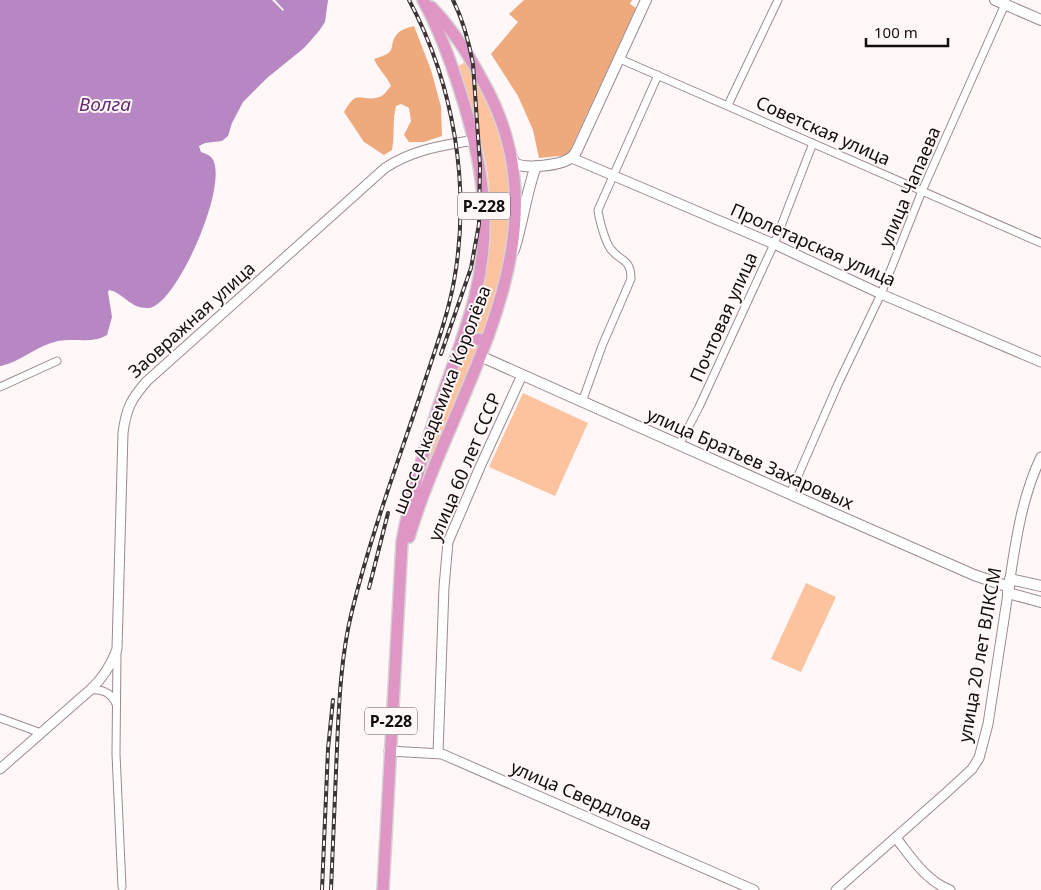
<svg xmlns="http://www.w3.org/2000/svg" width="1041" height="890" font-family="'Noto Sans',sans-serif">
  <rect width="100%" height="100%" fill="#fff7f8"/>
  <!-- green -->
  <path fill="#fdc39e" d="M463,63H467L497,116L513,200L505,269L484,334L475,336L471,328C487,273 497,216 485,159C478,127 466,97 457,67Z
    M466,334L474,343L481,347L424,484L418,481Z
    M523,393L588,423L555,496L489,467Z
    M806,583L836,597L801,672L771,659Z"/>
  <!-- forest -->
  <path fill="#eea97c" d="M524,0H632L630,4L636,8L568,155L539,158L533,130L518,96L491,54L518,22L509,14Z
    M414,26L431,70L441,107L442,136L424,142H409L404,135L411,121L409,108L401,104L396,106C392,122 395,135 392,150L384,155L364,142L344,112C358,87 360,103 379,97C384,96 387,90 391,86C387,76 378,69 374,59C402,51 385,46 399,32C403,29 410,27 414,26Z"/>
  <!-- water -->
  <path fill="#b687c3" d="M0,0H272L283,11L284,10L275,0H328L325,22L319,31L304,48L267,78L243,102L232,123L228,136L222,141L205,143L199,146L201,152C204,153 209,155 211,157C232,179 177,305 149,308C130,309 124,293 109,290L108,292L112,317L107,335C92,344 75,338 58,341C36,346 22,361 1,366H0Z"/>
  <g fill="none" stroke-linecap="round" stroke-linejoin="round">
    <defs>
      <path id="minor" d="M620,59L1041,243
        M728,105L778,0
        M0,387L57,361
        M582,402L602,346L631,279C631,257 619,262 610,248C605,241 599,219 598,210L658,75
        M679,445L699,407L774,244L813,143
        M790,494L838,384L881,294L922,191L1006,2
        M117,652L116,754L122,887
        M90,690C102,689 111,692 116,704
        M0,718L41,733"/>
      <path id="tertiary" d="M572,158L774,244L881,294L1041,362
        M1010,579C1016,538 1023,494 1041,457
        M389,751L442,754L754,890
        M438,753L444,587L448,542L480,467L522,375
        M0,769L90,690C103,678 111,666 117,649L123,433C126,409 131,399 147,381L385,168C414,149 441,146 474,140
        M896,838C911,857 926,881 950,890
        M836,890L947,792L972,769L979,758L988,724L1008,593"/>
      <path id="secondary" d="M995,0L1041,20
        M510,155L515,163C524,170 559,165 569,159C573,157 575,154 577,150L646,0
        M514,250C523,222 526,193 536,166
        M480,356L826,510L974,575L1009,587
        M1041,586L1010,579L1008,593L1041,602"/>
      <path id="trunk" d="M466,326L468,333L474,339L483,340L488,337
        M409,537C454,385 574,238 481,78C467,52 452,28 431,7
        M383,890L402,542C410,497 423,454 437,411C450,372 465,335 475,296C493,225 482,159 460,91C450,59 439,29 423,0"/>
    </defs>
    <!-- minor casing -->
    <use href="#minor" stroke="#9b8a8d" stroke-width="9"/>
    <!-- tertiary casing -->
    <use href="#tertiary" stroke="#9b8a8d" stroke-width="11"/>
    <!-- secondary casing -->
    <use href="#secondary" stroke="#9b8a8d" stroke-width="12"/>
    <!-- trunk casing -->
    <use href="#trunk" stroke="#d5d3d4" stroke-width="14"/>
    <!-- minor -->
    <use href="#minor" stroke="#fff" stroke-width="7"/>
    <!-- tertiary -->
    <use href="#tertiary" stroke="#fff" stroke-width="9"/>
    <!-- secondary -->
    <use href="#secondary" stroke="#fff" stroke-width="10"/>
    <!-- trunk -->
    <use href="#trunk" stroke="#df96c4" stroke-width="11"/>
    <defs>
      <path id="rail" d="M441,354L471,268L479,224L480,165L473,64C469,42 463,20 453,0
        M369,588L388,513
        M322,890L328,749L333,700
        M331,890C333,843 335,795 337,748C339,702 341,655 352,611C370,538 396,467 420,396C432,358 447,320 454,281C471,187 454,84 409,0"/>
    </defs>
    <!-- rail casing -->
    <use href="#rail" stroke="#3a3435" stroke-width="4"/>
    <!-- rail -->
    <use href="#rail" stroke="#fff7f8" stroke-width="2" stroke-dasharray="5.5" stroke-linecap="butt"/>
  </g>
  <g text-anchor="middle" stroke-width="4" stroke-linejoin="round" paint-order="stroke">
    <!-- shield labels -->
    <g fill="#fff7f8" stroke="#5a5354" stroke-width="1">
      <rect x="458" y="192.5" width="52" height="27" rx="4"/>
      <rect x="365" y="707.5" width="52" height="27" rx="4"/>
    </g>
    <g font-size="16" font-weight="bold" fill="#130d0e">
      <text x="484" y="212">Р-228</text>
      <text x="391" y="727">Р-228</text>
    </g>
    <!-- street labels -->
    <g font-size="18" fill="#130d0e" stroke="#fff7f8">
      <text transform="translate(823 131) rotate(24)" y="6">Советская улица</text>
      <text transform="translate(910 187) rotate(-67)" y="6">улица Чапаева</text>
      <text transform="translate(813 245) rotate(24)" y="6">Пролетарская улица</text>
      <text transform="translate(724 317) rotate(-66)" y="6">Почтовая улица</text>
      <text transform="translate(192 320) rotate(-42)" y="6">Заовражная улица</text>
      <text transform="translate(442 400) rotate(-69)" y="6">шоссе Академика Королёва</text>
      <text transform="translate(750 459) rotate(24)" y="6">улица Братьев Захаровых</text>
      <text transform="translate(465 467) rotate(-67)" y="6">улица 60 лет СССР</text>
      <text transform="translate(980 655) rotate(-80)" y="6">улица 20 лет ВЛКСМ</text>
      <text transform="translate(581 796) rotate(23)" y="6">улица Свердлова</text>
    </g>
    <!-- water labels -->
    <g font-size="19" font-style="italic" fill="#632a73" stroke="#fff7f8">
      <text x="105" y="111">Волга</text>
    </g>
  </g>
  <!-- scale -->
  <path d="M866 38v8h82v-8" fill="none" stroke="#130d0e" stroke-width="2.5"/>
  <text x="874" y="38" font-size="15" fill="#130d0e" stroke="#fff7f8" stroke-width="4" paint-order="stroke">100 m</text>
</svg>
